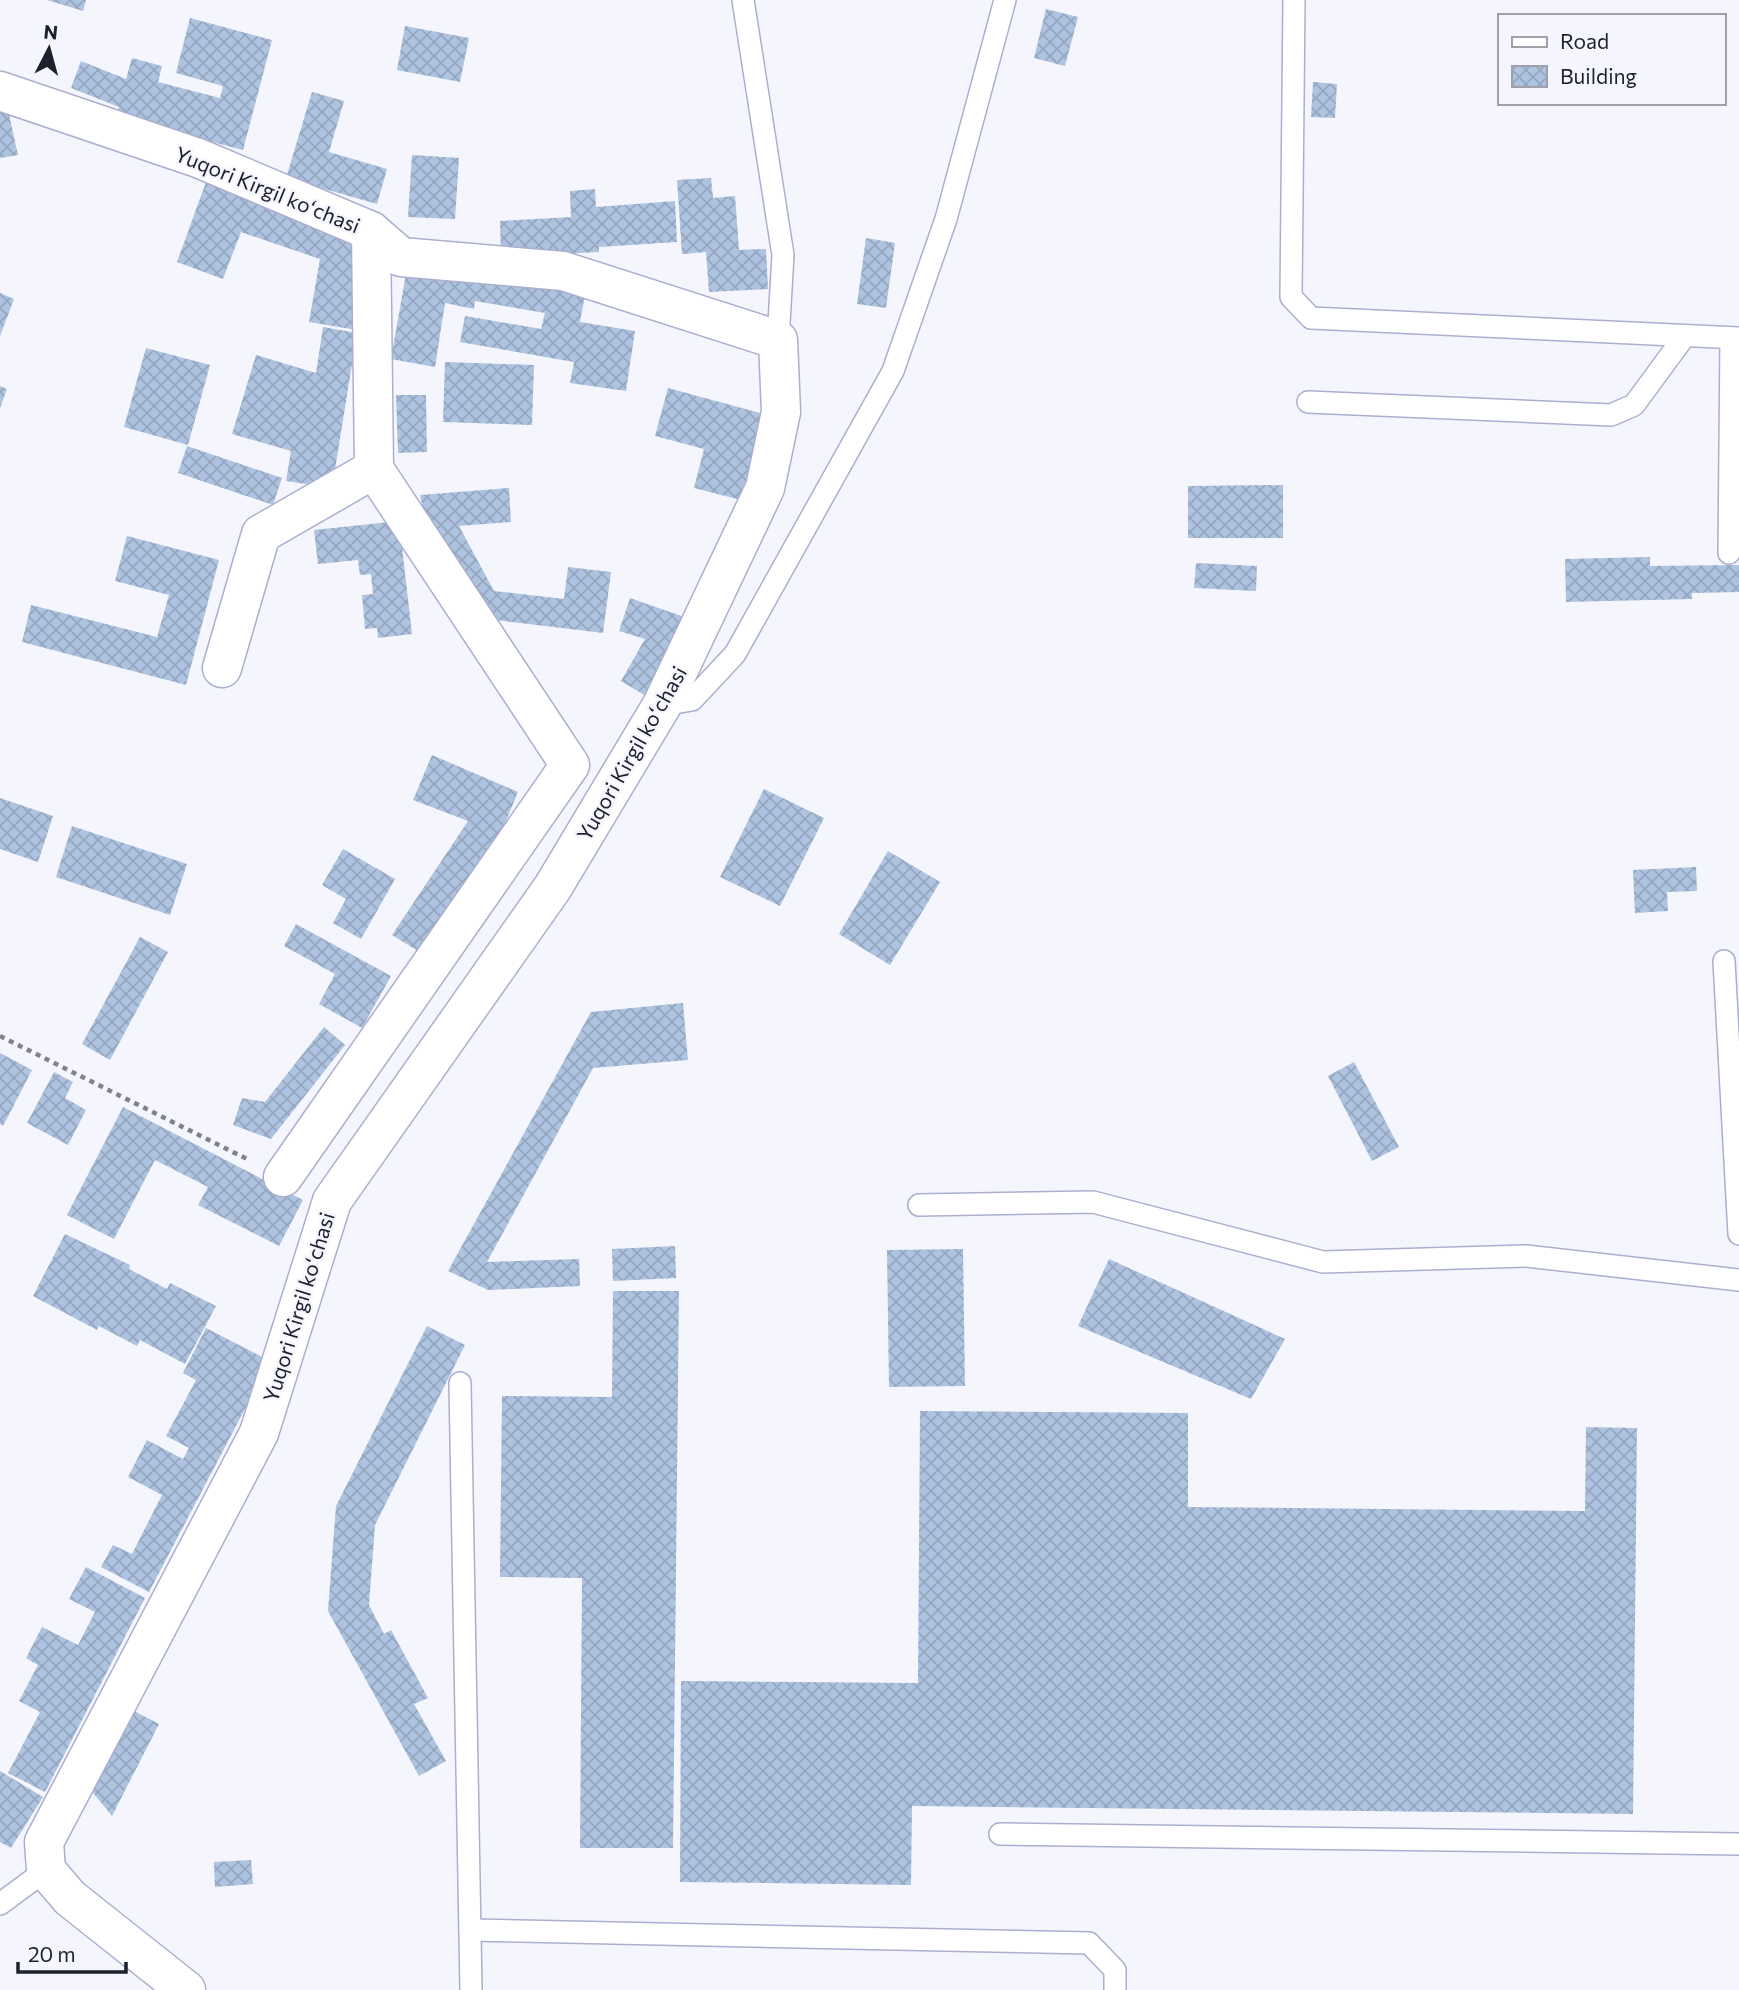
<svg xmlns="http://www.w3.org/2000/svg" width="1739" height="1990" font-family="Commissioner,sans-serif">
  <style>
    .building { fill: url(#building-cross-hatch) }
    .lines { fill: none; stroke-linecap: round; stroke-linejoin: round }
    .service-casing { stroke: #abafcf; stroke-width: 24 }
    .minor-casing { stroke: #abafcf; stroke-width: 41 }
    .path { stroke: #80818b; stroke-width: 4.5; stroke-dasharray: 5 5; stroke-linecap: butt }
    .service { stroke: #fff; stroke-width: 21 }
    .minor { stroke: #fff; stroke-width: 38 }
    .labels { text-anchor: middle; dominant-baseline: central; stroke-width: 5; stroke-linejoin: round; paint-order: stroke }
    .street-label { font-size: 21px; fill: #1f202d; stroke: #f5f6fd }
  </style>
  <defs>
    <pattern id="building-cross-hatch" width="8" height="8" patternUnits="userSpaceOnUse" patternTransform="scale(1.75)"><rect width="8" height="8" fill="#aec3df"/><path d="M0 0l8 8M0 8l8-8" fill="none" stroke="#95a7c0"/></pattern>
  </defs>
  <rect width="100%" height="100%" fill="#f5f6fd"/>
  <g class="building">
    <path d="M47 0H86L83 11Z"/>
    <path d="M1046 9 1078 17 1065 66 1034 58Z"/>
    <path d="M190 18 272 40 243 150 116 117 119 107 71 88 81 61 126 79 132 58 162 66 158 82 220 98 223 86 176 73Z"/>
    <path d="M405 26 469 38 460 82 397 70Z"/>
    <path d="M1313 82 1337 84 1335 118 1311 117Z"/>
    <path d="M312 92 344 101 329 152 387 169 377 204 286 178Z"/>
    <path d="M8 110 18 155 0 158V111Z"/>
    <path d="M412 155 459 158 455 219 408 217Z"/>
    <path d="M711 178 713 198 735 196 739 250 766 249 768 289 709 292 706 252 682 254 677 180Z"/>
    <path d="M206 182 340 224 363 269 357 330 309 322 320 259 241 232 223 279 177 262Z"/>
    <path d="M595 189 596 207 675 201 677 242 599 247V252L501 257 500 221 571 217 570 191Z"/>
    <path d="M866 238 895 243 886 308 857 304Z"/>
    <path d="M407 268 586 290 580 322 635 331 626 391 570 383 574 362 460 342 465 316 541 329 545 313 475 301 474 309 445 303 435 367 391 359Z"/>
    <path d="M0 293 14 299 0 336Z"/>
    <path d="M323 327 357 333 332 488 286 481 291 451 232 434 256 355 316 373Z"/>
    <path d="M146 348 210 365 188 445 124 427Z"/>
    <path d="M445 362 534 365 532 425 443 422Z"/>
    <path d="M0 386 7 389 0 408Z"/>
    <path d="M668 388 764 414 741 500 694 488 704 449 655 436Z"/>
    <path d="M396 395H426L427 452 398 453Z"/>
    <path d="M187 446 282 478 273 505 178 473Z"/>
    <path d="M1283 485V538H1188V486Z"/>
    <path d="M509 488 511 522 459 526 494 591 564 599 568 567 611 572 603 633 487 619 427 528 420 495Z"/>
    <path d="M399 521 412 634 378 638 377 628 365 629 362 595 373 594 371 574 360 575 358 560 318 564 314 530Z"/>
    <path d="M127 536 219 560 186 685 22 642 31 605 157 637 169 595 115 581Z"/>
    <path d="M1650 557V566L1739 565V592L1692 593V599L1566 602 1565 559Z"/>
    <path d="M1196 563 1257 566 1256 591 1194 588Z"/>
    <path d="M630 598 690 619 646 696 621 681 645 639 619 631Z"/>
    <path d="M432 755 518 792 501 833 418 951 392 935 468 821 413 800Z"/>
    <path d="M764 789 824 818 780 906 720 877Z"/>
    <path d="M0 798 53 816 38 862 0 849Z"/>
    <path d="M72 826 187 864 170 915 56 877Z"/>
    <path d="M343 849 395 879 361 939 333 923 346 899 322 885Z"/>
    <path d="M888 851 940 882 890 965 839 934Z"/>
    <path d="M1696 867 1697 891 1667 892 1668 911 1635 913 1633 870Z"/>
    <path d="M296 924 391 976 362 1028 319 1004 335 974 284 946Z"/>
    <path d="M140 937 168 952 110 1060 82 1044Z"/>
    <path d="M683 1003 688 1060 593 1068 487 1262 579 1259 580 1286 488 1290 448 1271 591 1012Z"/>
    <path d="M324 1027 345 1045 271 1139 233 1125 242 1098 265 1102Z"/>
    <path d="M0 1053 32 1070 3 1126 0 1124Z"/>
    <path d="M1354 1062 1399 1147 1372 1161 1328 1076Z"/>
    <path d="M54 1072 73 1082 65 1098 86 1110 68 1145 27 1123Z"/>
    <path d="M123 1107 303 1200 279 1246 198 1205 208 1187 155 1160 114 1239 67 1215Z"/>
    <path d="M65 1234 130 1265 129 1269 167 1289 170 1283 216 1306 185 1364 140 1340 137 1346 99 1326 97 1330 33 1296Z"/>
    <path d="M675 1246 676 1278 613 1281 612 1249Z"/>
    <path d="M963 1249 965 1386 889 1387 887 1250Z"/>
    <path d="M1109 1259 1285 1339 1251 1399 1078 1326Z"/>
    <path d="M613 1291H679L673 1848H580L582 1578 500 1577 502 1396 612 1397Z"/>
    <path d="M427 1326 465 1345 375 1525 369 1605 384 1634 391 1630 428 1698 414 1704 446 1761 419 1776 328 1611 336 1506Z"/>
    <path d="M206 1328 270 1361 149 1592 101 1567 113 1545 132 1554 162 1495 128 1477 147 1440 183 1459 189 1448 166 1436 196 1380 183 1373Z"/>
    <path d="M920 1411 1188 1413V1507L1585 1511 1586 1427 1637 1428 1633 1814 912 1806 911 1885 680 1882 681 1681 918 1683Z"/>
    <path d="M86 1567 145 1598 45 1792 8 1773 40 1712 19 1701 38 1665 26 1658 42 1627 78 1645 95 1612 69 1599Z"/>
    <path d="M132 1710 159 1724 112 1816 91 1790Z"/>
    <path d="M0 1771 43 1797 11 1848 0 1842Z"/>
    <path d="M251 1860 253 1884 215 1887 214 1862Z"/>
  </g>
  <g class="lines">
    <g class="service-casing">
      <g id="service">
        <path d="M743 0 783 255 778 340"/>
        <path d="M1294 0 1291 297 1311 318 1739 338"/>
        <path d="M1308 402 1611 415 1634 405 1684 337"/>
        <path d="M1729 553 1731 338"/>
        <path d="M662 705 692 700 735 654 893 371 946 219 1005 0"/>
        <path d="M1724 961 1739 1234"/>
        <path d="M919 1205 1093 1202 1323 1262 1526 1256 1739 1280"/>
        <path d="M460 1383 471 1990"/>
        <path d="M1000 1834 1739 1844"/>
        <path d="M0 1904 46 1870"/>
        <path d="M470 1930 1089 1943 1115 1970V1990"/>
      </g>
    </g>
    <g class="minor-casing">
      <g id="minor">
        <path d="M0 91 198 158 371 231 401 257 563 271 778 340 781 412 765 488 662 705 553 887 332 1201 259 1433 44 1842 46 1870 70 1898 186 1990"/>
        <path d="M222 668 261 534 374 469"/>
        <path d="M283 1177 570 765 374 469 371 231"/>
      </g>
    </g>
    <path class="path" d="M0 1036 249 1160"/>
    <use href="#service" class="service"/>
    <use href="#minor" class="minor"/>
  </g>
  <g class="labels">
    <g class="street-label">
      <text transform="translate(268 189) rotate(22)">Yuqori Kirgil koʻchasi</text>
      <text transform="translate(631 753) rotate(-60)">Yuqori Kirgil koʻchasi</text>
      <text transform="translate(298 1307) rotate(-73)">Yuqori Kirgil koʻchasi</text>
    </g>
  </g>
  <rect x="1498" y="14" width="228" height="91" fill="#f5f6fd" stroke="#9fa0aa" stroke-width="2"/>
  <rect x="1512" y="37" width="35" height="10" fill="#ffffff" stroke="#9fa0aa" stroke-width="2"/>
  <text x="1560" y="49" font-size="21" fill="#1f202d">Road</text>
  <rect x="1512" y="66" width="35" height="21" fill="url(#building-cross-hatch)" stroke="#9fa0aa" stroke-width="2"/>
  <text x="1560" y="84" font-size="21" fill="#1f202d">Building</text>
  <g transform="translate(49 49) rotate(6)" stroke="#f5f6fd" stroke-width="5" paint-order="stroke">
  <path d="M0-5L12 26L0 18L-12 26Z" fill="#1f202d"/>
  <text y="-10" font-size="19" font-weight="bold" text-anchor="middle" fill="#1f202d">N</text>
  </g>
  <path d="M18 1962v10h108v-10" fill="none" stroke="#1f202d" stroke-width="3.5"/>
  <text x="28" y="1962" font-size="21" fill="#1f202d" stroke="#f5f6fd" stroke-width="5" paint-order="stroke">20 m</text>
</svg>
